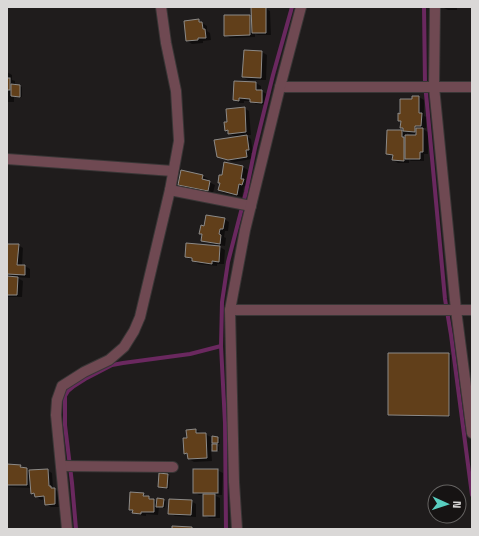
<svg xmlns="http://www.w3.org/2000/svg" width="479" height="536" font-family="'Space Grotesk',sans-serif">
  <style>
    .shadow { fill: #0007; fill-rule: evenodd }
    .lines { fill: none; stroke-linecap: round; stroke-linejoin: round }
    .stream { stroke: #6a285f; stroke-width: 4 }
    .building { fill: #613f1a; stroke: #8c8a88 }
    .minor-casing { stroke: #393636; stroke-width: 12 }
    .minor { stroke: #6f4952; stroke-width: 10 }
  </style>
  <rect width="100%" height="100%" fill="#1f1c1c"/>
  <g class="shadow">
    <path d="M442 7H457V10H448Z"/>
    <path d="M265 8 270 11 271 35H258L255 34V37L230 38 225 35 250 16 253 17Z"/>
    <path d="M199 21 207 26V31L210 33 211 40 203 41V43L192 44 187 41Z"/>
    <path d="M262 52 267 55 266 80H248L243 77Z"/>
    <path d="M7 72 12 75V80L15 81V86H20L22 87V97H14V102H7Z"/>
    <path d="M256 83 261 86V91L267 94V105L256 104 251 101H244V103H239L234 100Z"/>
    <path d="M419 97 424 100V116L426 117V128H421L428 132V154H424V161H411L409 160V163H398L393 160V157L387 154 402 131 404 132V129L401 128 402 122 399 120 401 115 413 100ZM407 133 412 136H407Z"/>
    <path d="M244 108 249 111 251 135H245L251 139 253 153H251L252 159 234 162 223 159 218 156 236 137 229 133V132L226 130 228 123Z"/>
    <path d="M243 167 248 170 246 181 248 183 247 187 244 186 242 197 224 193 219 190 221 184 219 183 222 176Z"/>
    <path d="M182 172 203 176 208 179 207 181 215 185 213 193 185 187 179 184Z"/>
    <path d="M224 219 229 222 228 231H225L224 237 226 238 225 246 207 243 202 240 203 235 200 233 205 227Z"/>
    <path d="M187 244 220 247 225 250 224 264H217V266L198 264 193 260H191L186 257Z"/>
    <path d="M7 245H18L23 248 22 266H25L30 269V278L16 277 23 281 22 297H7Z"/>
    <path d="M449 354 451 355 450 417 391 416 389 415Z"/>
    <path d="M196 430 211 437V446L217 445 219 447V451H215L211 449 212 461 194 462 189 459 188 455 185 453 188 439Z"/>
    <path d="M218 438 220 439V444H215L213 442Z"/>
    <path d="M7 465 20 466 31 471 47 470 52 473 53 488 59 492 60 507H51L46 504 45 499 41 500 32 493 31 488 10 487 7 485Z"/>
    <path d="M217 470 223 473 222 495H214L220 498V518H209L204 515V495H199L194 492Z"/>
    <path d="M168 475 170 476 169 489 161 488 159 487Z"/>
    <path d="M143 494 158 503 163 500 166 501 165 508 159 507 158 515 146 514V516L139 515 134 512 130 510Z"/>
    <path d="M191 501 196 504V517L175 516 170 513Z"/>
  </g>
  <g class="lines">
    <g class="stream">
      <path d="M424 7 425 84 427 104 445 299 451 335 472 495"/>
      <path d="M76 529 72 483 65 425V396L68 391 74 386 85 379 112 365 123 363 190 354 221 346"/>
      <path d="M226 529 225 423 221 346 222 302 228 262 246 192 255 148 273 75 292 7"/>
    </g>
  </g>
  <g class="building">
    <path d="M251 7H266V33H252Z"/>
    <path d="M224 15H250V35L224 36Z"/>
    <path d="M199 19V22H202L203 29H205L206 38H198V40L186 41 184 21Z"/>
    <path d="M244 50 262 51 261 78 242 77Z"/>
    <rect x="7" y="78" width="3" height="12"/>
    <path d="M234 81 256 82V90H262V103L250 102V99L239 98V101L233 100Z"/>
    <path d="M11 84 20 85V97L11 96Z"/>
    <path d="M412 96H419V113H422L421 126H415V132L403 131V128H400L401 121H398V113L400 114V99H412Z"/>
    <path d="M245 107 246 132 228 134V130L225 131 224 122H227L226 109Z"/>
    <path d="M416 128H423V152H420V159H405V135H416Z"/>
    <path d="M387 130H402V137H404V161L392 160 393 155 386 154Z"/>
    <path d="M247 135 249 150H246L247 157 228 160 217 157 214 140Z"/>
    <path d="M224 162 243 166 241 179H244L242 185 239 184 237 195 218 190 220 183H218L219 175H222Z"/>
    <path d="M181 170 203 175 202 179 210 181 208 191 178 185Z"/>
    <path d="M206 215 225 218 223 229H220L219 234 221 235 220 244 201 241 202 234H199L201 225 204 226Z"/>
    <path d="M186 243 220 246 219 262 212 261V264L192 261V258L185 257Z"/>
    <path d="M7 244H19L17 265H25V275L7 274Z"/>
    <path d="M7 276 18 277 17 295H7Z"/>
    <path d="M388 353H449V416L388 415Z"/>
    <path d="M196 429V433H206L207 458 188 459 187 453 184 454 183 438H187L186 430Z"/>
    <path d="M212 436 218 437V443H212Z"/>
    <rect x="212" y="444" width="5" height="7"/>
    <path d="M7 464 21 465 20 467 27 468V485H7Z"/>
    <path d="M48 469 49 486H51V488H55V504L45 505 44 496 35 497 34 493 31 494 29 470Z"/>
    <rect x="193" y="469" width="25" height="24"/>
    <path d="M159 473 168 474 167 488 158 487Z"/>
    <path d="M130 492 144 493 143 496H149V499H154V512H141V514L132 513 133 510H129Z"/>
    <rect x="203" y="494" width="12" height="22"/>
    <path d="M157 498 164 499 163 507H156Z"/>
    <path d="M169 499 192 500 191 515 168 514Z"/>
    <path d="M172 526 192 527V529H172Z"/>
  </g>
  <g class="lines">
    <g class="minor-casing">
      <g id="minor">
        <path d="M435 7 434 87 456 310 472 433"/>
        <path d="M280 87H472"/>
        <path d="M7 159 173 171"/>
        <path d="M170 190 251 206"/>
        <path d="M230 310H472"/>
        <path d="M61 466 173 467"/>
        <path d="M67 529 56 415 57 400 62 386 84 372 109 360 124 347 134 331 140 317 170 190 179 141 176 91 166 43 161 7"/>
        <path d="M237 529 234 482 230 310 245 230 280 87 301 7"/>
      </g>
    </g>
    <use href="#minor" class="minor"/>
  </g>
  <rect width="479" height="536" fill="none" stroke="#dad8d7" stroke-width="16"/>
  <g transform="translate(447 504) rotate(93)"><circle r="19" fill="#161313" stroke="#646261"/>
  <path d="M0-3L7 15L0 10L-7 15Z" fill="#58cec0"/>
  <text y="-6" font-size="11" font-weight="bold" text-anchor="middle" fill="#dad8d7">N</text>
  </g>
</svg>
